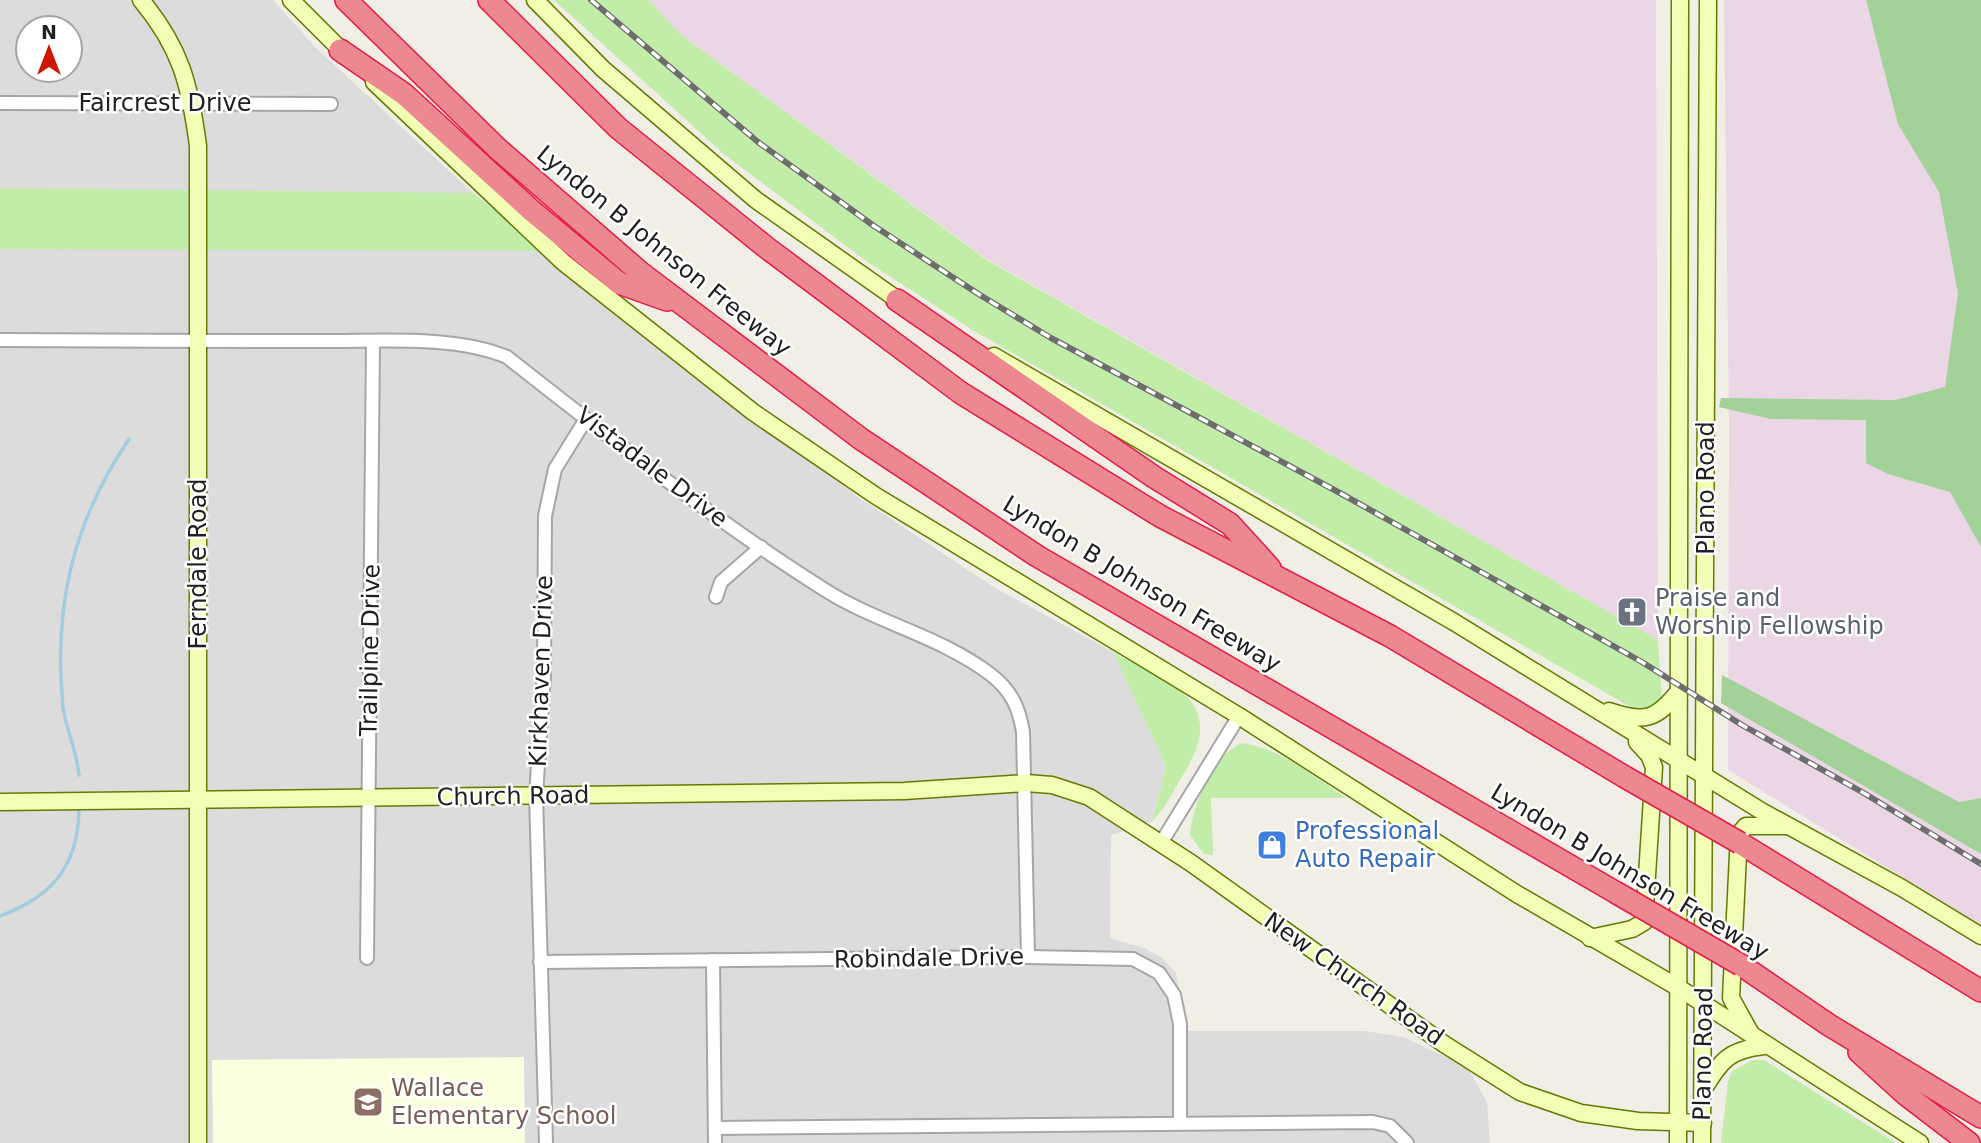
<svg xmlns="http://www.w3.org/2000/svg" width="1981" height="1143" font-family="'DejaVu Sans',sans-serif">
  <style>
    .residential { fill: #dddcdc; fill-rule: evenodd }
    .industrial { fill: #ead6e4 }
    .education { fill: #fbffdf }
    .grass { fill: #c2eda8 }
    .forest { fill: #a2d297 }
    .lines { fill: none; stroke-linecap: round; stroke-linejoin: round }
    .stream { stroke: #a2cce0; stroke-width: 3.5 }
    .street-casing { stroke: #a6a6a6; stroke-width: 16 }
    .secondary-casing { stroke: #617c00; stroke-width: 19 }
    .highway-casing { stroke: #e51b4a; stroke-width: 24 }
    .street { stroke: #fff; stroke-width: 12 }
    .secondary { stroke: #f2fdb6; stroke-width: 16 }
    .highway { stroke: #ec8890; stroke-width: 21 }
    .rail-casing { stroke: #6d6d6d; stroke-width: 6 }
    .rail { stroke: #fff; stroke-width: 3.5; stroke-dasharray: 10; stroke-linecap: butt }
    .highway-bridge-casing { stroke: #e51b4a; stroke-width: 24; stroke-linecap: butt }
    .highway-bridge { stroke: #ec8890; stroke-width: 21 }
    .labels { text-anchor: middle; dominant-baseline: central; stroke-width: 5; stroke-linejoin: round; paint-order: stroke }
    .street-label { font-size: 24px; fill: #1f1f1f; stroke: #fff }
    .worship-label { font-size: 24px; fill: #5b616d; stroke: #fff; text-anchor: start }
    .shop-label { font-size: 24px; fill: #366cbe; stroke: #fff; text-anchor: start }
    .education-label { font-size: 24px; fill: #785e54; stroke: #fff; text-anchor: start }
  </style>
  <rect width="100%" height="100%" fill="#f0eee5"/>
  <path class="residential" d="M0 0H273L315 47 473 193 858 497 992 586 1113 652 1166 766 1152 822 1111 835 1110 938 1144 948 1161 957 1176 973 1186 1031H1365L1403 1037 1467 1067 1487 1102 1490 1143H0ZM28 28H70V70H28Z"/>
  <g class="industrial">
    <path d="M649 0H1656L1658 640 987 259 681 35Z"/>
    <path d="M1724 0H1981V925L1728 770 1729 424Z"/>
  </g>
  <path class="education" d="M524 1057 525 1143H213L212 1060Z"/>
  <g class="grass">
    <path d="M554 0H649L681 35 987 260 1658 640 1662 700 1651 709 1629 706 974 331 866 261 725 155Z"/>
    <path d="M0 188 473 193 546 251 0 249Z"/>
    <path d="M1113 652C1165 683 1228 696 1187 768 1176 786 1167 806 1152 822L1166 766Z"/>
    <path d="M1242 743C1282 749 1313 776 1346 798H1211L1213 855 1204 854 1190 835C1193 804 1212 756 1242 743Z"/>
    <path d="M1753 1060H1764L1896 1143H1721L1728 1081 1732 1071Z"/>
  </g>
  <g class="forest">
    <path d="M1866 0H1981V547L1950 492 1888 474 1866 463V420L1771 419 1719 407 1721 398 1895 400 1945 387 1958 293 1939 192 1898 124Z"/>
    <path d="M1722 675 1959 802 1981 798V854L1721 703Z"/>
  </g>
  <g class="lines">
    <g class="stream">
      <path d="M79 775C77 751 66 730 63 707 53 607 73 522 129 439"/>
      <path d="M0 916C51 897 77 868 79 812"/>
    </g>
    <g class="street-casing">
      <g id="street">
        <path d="M0 103 331 104"/>
        <path d="M0 340C104 341 209 341 313 341 373 342 452 334 507 357 610 438 714 520 825 590 877 623 940 636 990 674 1011 690 1019 707 1023 732L1028 957"/>
        <path d="M716 597 721 582 761 547"/>
        <path d="M1161 843 1239 716"/>
        <path d="M367 958 373 342"/>
        <path d="M713 960 715 1143"/>
        <path d="M540 962 1028 957 1133 959 1159 973 1174 995 1180 1024V1123"/>
        <path d="M715 1128 1373 1122 1390 1126 1407 1143"/>
        <path d="M546 1143 536 795 544 675 545 516 555 469 586 419"/>
      </g>
    </g>
    <g class="secondary-casing">
      <g id="secondary">
        <path d="M141 0C181 48 190 85 198 146V1143"/>
        <path d="M291 0 348 57"/>
        <path d="M535 0 603 69 756 200 905 305"/>
        <path d="M374 82 563 262 753 412 876 496 1239 716 1517 894 1679 988 1920 1143"/>
        <path d="M994 356 1454 622 1763 812 1902 888 1981 936"/>
        <path d="M1609 711C1645 723 1656 720 1679 691"/>
        <path d="M0 802 904 791 1026 783 1052 785 1089 797 1191 863 1444 1044 1520 1092 1581 1113 1638 1121 1703 1123"/>
        <path d="M1590 938 1632 929 1644 922 1654 767 1649 755 1637 742"/>
        <path d="M1750 1032 1731 998 1739 834 1746 826H1786"/>
        <path d="M1703 1090C1722 1060 1728 1050 1764 1046"/>
        <path d="M1678 1143 1680 0"/>
        <path d="M1702 1143 1708 0"/>
      </g>
    </g>
    <g class="highway-casing">
      <g id="highway">
        <path d="M346 0 497 148 641 273 861 439 1037 556 1615 892"/>
        <path d="M489 0 618 128 767 248 961 393 1160 516 1390 636 1625 777"/>
        <path d="M340 50 404 94 532 211 619 283 667 300"/>
        <path d="M897 300 1154 477 1230 524 1270 568"/>
        <path d="M1740 843 1981 991"/>
        <path d="M1741 965 1829 1025 1981 1117"/>
        <path d="M1859 1052 1905 1094 1969 1143"/>
      </g>
    </g>
    <use href="#street" class="street"/>
    <use href="#secondary" class="secondary"/>
    <use href="#highway" class="highway"/>
    <g class="rail-casing">
      <path id="rail" d="M591 0 758 142 874 226 980 295 1051 338 1340 493 1642 662 1742 725 1862 792 1981 864"/>
    </g>
    <use href="#rail" class="rail"/>
    <g class="highway-bridge-casing">
      <g id="highway-bridge">
        <path d="M1625 777 1740 843"/>
        <path d="M1615 892 1741 965"/>
      </g>
    </g>
    <use href="#highway-bridge" class="highway-bridge"/>
  </g>
  <defs>
    <g id="church-square" transform="scale(1.575)"><rect x="-9" y="-9" width="18" height="18" rx="4" fill="#6b7280" stroke="#fff"/><path d="M-1.2-6h2.4v3.5h3.3v2.4h-3.3V6h-2.4V-.1h-3.3v-2.4h3.3Z" fill="#fff"/></g>
    <g id="shop-square" transform="scale(1.575)"><rect x="-9" y="-9" width="18" height="18" rx="4" fill="#3f7fe0" stroke="#fff"/><path d="M-5-2.5h2.3a2.7 3.5 0 0 1 5.4 0H5L5.5 6h-11ZM-1.5-2.5h3a1.5 2.3 0 0 0-3 0Z" fill="#fff"/></g>
    <g id="school-square" transform="scale(1.575)"><rect x="-9" y="-9" width="18" height="18" rx="4" fill="#8d6e63" stroke="#fff"/><path d="M0-5L7-2L0 1L-7-2ZM-4 1L0 2.5L4 1V4Q0 6-4 4Z" fill="#fff"/></g>
  </defs>
  <g fill-rule="evenodd">
    <use href="#church-square" x="1632" y="612"/>
    <use href="#shop-square" x="1272" y="845"/>
    <use href="#school-square" x="368" y="1102"/>
  </g>
  <g class="labels">
    <g class="street-label">
      <text x="165" y="103">Faircrest Drive</text>
      <text transform="translate(664 251) rotate(39)">Lyndon B Johnson Freeway</text>
      <text transform="translate(652 467) rotate(37)">Vistadale Drive</text>
      <text transform="translate(1706 488) rotate(-90)">Plano Road</text>
      <text transform="translate(198 564) rotate(-90)">Ferndale Road</text>
      <text transform="translate(1142 584) rotate(31)">Lyndon B Johnson Freeway</text>
      <text transform="translate(370 650) rotate(-89)">Trailpine Drive</text>
      <text transform="translate(541 671) rotate(-88)">Kirkhaven Drive</text>
      <text transform="translate(513 796) rotate(-1)">Church Road</text>
      <text transform="translate(1630 872) rotate(31)">Lyndon B Johnson Freeway</text>
      <text transform="translate(929 958) rotate(-1)">Robindale Drive</text>
      <text transform="translate(1354 979) rotate(35)">New Church Road</text>
      <text transform="translate(1703 1054) rotate(-89)">Plano Road</text>
    </g>
    <g class="worship-label">
      <text x="1655" y="598">Praise and<tspan x="1655" dy="28">Worship Fellowship</tspan></text>
    </g>
    <g class="shop-label">
      <text x="1295" y="831">Professional<tspan x="1295" dy="28">Auto Repair</tspan></text>
    </g>
    <g class="education-label">
      <text x="391" y="1088">Wallace<tspan x="391" dy="28">Elementary School</tspan></text>
    </g>
  </g>
  <g transform="translate(49 49)"><circle r="33" fill="#ffffff" stroke="#a5a5a5" stroke-width="2"/>
  <path d="M0-5L12 26L0 18L-12 26Z" fill="#ce1600"/>
  <text y="-10" font-size="19" font-weight="bold" text-anchor="middle" fill="#1f1f1f">N</text>
  </g>
</svg>
